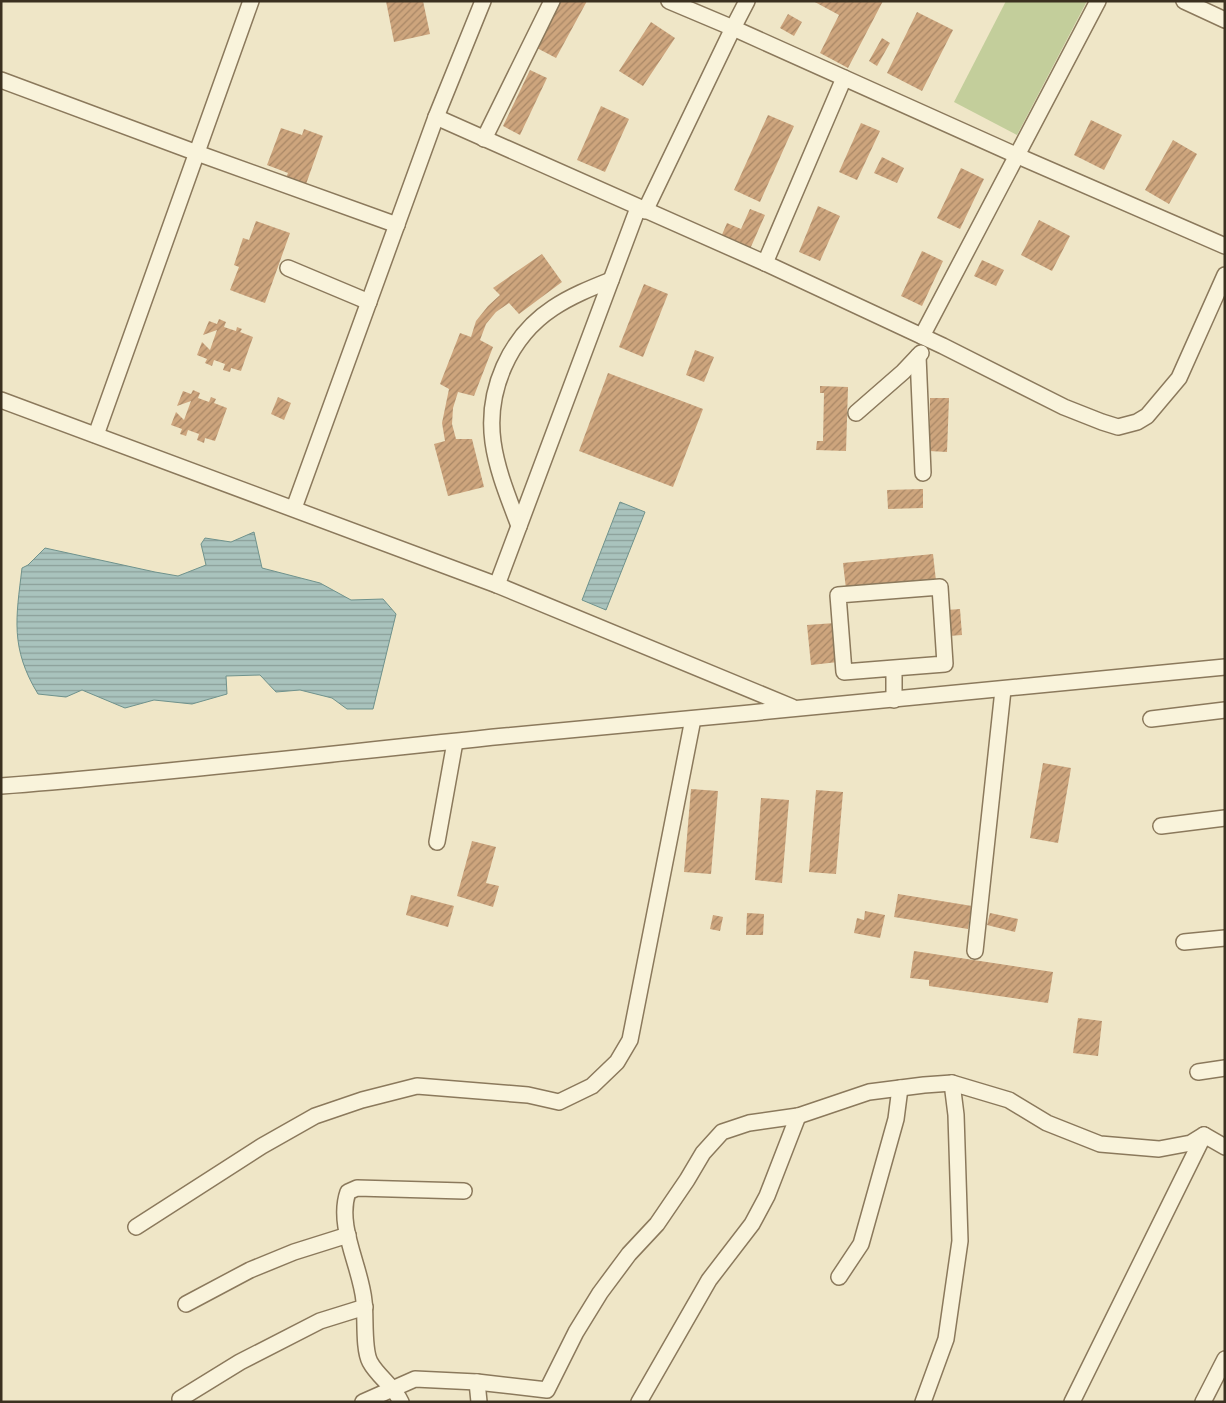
<svg xmlns="http://www.w3.org/2000/svg" width="1226" height="1403" font-family="'Playfair Display',serif">
  <style>
    .pitch { fill: #c3ce9b }
    .water { fill: url(#water-rules); stroke: #6f928c }
    .building { fill: url(#building-hatch) }
    .lines { fill: none; stroke-linecap: round; stroke-linejoin: round }
    .street-casing { stroke: #8b795c; stroke-width: 18 }
    .street { stroke: #f9f3db; stroke-width: 15 }
  </style>
  <defs>
    <pattern id="water-rules" width="6" height="5" patternUnits="userSpaceOnUse" patternTransform="scale(1.25)"><rect width="6" height="5" fill="#a9c3bd"/><path d="M0 2.5h6" fill="none" stroke="#8b9f99"/></pattern>
    <pattern id="building-hatch" width="6" height="6" patternUnits="userSpaceOnUse" patternTransform="scale(1.25)"><rect width="6" height="6" fill="#cda57d"/><path d="M-1 1l2-2M0 6l6-6M5 7l2-2" fill="none" stroke="#a88766"/></pattern>
  </defs>
  <rect width="100%" height="100%" fill="#efe6c7"/>
  <path class="pitch" d="M1006 1H1087L1017 135 954 102Z"/>
  <g class="water">
    <path d="M620 502 645 512 606 610 582 600Z"/>
    <path d="M254 532 262 568 320 583 351 600 383 599 396 614 373 709H347L332 698 300 690 276 692 260 675 226 676 227 694 192 704 154 700 125 708 82 690 66 697 38 694C10 648 16 618 22 568L28 565 45 548 155 572 178 576 206 565 201 544 205 538 231 542Z"/>
  </g>
  <g class="building">
    <path d="M386 1H423L430 34 394 42Z"/>
    <path d="M561 1H587L556 58 537 48Z"/>
    <path d="M813 1H883L848 68 820 53 839 15Z"/>
    <path d="M917 12 953 30 922 91 887 73Z"/>
    <path d="M788 14 802 22 794 36 780 28Z"/>
    <path d="M651 22 675 38 643 86 619 71Z"/>
    <path d="M882 38 890 43 877 66 869 61Z"/>
    <path d="M530 70 547 78 520 135 503 126Z"/>
    <path d="M601 106 629 119 605 172 577 160Z"/>
    <path d="M768 115 794 126 760 202 734 190Z"/>
    <path d="M1091 120 1122 135 1104 170 1074 155Z"/>
    <path d="M861 123 880 131 857 180 839 172Z"/>
    <path d="M281 128 302 135 304 129 323 136 305 187 285 180 288 173 267 165Z"/>
    <path d="M1173 140 1197 154 1169 204 1145 190Z"/>
    <path d="M882 157 904 168 897 183 874 173Z"/>
    <path d="M961 168 984 179 960 229 937 218Z"/>
    <path d="M818 206 840 216 820 261 799 252Z"/>
    <path d="M750 209 765 215 750 249 721 237 727 223 741 229Z"/>
    <path d="M1039 220 1070 236 1052 271 1021 255Z"/>
    <path d="M256 221 290 233 265 303 230 290 239 267 234 265 243 238 249 240Z"/>
    <path d="M922 251 943 261 922 306 901 296Z"/>
    <path d="M542 254 562 282 519 314 509 303 496 312 486 324 480 340 493 347 474 396 458 392 453 408 452 424 456 439H472L484 487 448 496 434 444 445 441 442 423 449 389 440 384 460 333 471 337 476 321 488 306 500 295 493 288Z"/>
    <path d="M982 260 1004 270 996 286 974 276Z"/>
    <path d="M644 284 668 294 643 357 619 347Z"/>
    <path d="M219 319 226 322 224 327 236 331 237 327 242 329 240 332 253 337 241 371 231 368 230 372 223 370 225 364 214 360 212 366 205 363 207 359 197 355 202 342 210 350 217 330 203 335 209 321 217 324Z"/>
    <path d="M695 350 714 357 704 382 686 375Z"/>
    <path d="M608 373 703 409 673 487 579 451Z"/>
    <path d="M820 386 848 387 846 451 816 450 817 441H823L824 393H820Z"/>
    <path d="M193 390 200 393 198 398 209 402 211 397 216 399 214 403 227 408 215 441 205 438 204 443 197 440 199 434 188 430 186 436 180 434 182 429 171 425 176 412 184 420 191 401 177 406 183 391 191 394Z"/>
    <path d="M278 397 291 403 284 420 271 414Z"/>
    <path d="M930 398H949L947 452 929 451Z"/>
    <path d="M923 489V508L888 509 887 490Z"/>
    <path d="M933 554 936 581 846 589 843 563Z"/>
    <path d="M960 609 962 635 949 636 947 610Z"/>
    <path d="M835 623 838 662 811 665 807 625Z"/>
    <path d="M1043 763 1071 768 1058 843 1030 838Z"/>
    <path d="M691 789 718 791 711 874 684 872Z"/>
    <path d="M816 790 843 792 836 874 809 872Z"/>
    <path d="M761 798 789 800 782 883 755 880Z"/>
    <path d="M472 841 496 847 486 883 499 886 493 907 457 896Z"/>
    <path d="M898 894 972 906 968 929 894 917Z"/>
    <path d="M411 895 454 906 448 927 406 915Z"/>
    <path d="M865 911 885 915 880 938 854 933 857 918 864 920Z"/>
    <path d="M747 913 764 914 763 935H746Z"/>
    <path d="M990 913 1018 919 1015 932 987 925Z"/>
    <path d="M713 915 723 917 720 931 710 929Z"/>
    <path d="M914 951 1053 972 1048 1003 929 986V980L910 978Z"/>
    <path d="M1078 1018 1102 1021 1098 1056 1073 1053Z"/>
  </g>
  <g class="lines">
    <g class="street-casing">
      <g id="street">
        <path d="M669 1 733 28 1018 156 1225 246"/>
        <path d="M1184 1 1225 20"/>
        <path d="M1 80 197 153 397 225"/>
        <path d="M436 117 765 263 943 346 1064 407 1102 422 1118 427 1137 422 1147 416 1179 378 1225 275"/>
        <path d="M484 139 552 1"/>
        <path d="M645 211 733 28 747 1"/>
        <path d="M765 263 844 78"/>
        <path d="M288 268 369 302"/>
        <path d="M922 336 1098 1"/>
        <path d="M918 356 923 473"/>
        <path d="M1 400 497 585 792 707"/>
        <path d="M856 413 903 372 921 353"/>
        <path d="M96 435 251 1"/>
        <path d="M294 508 436 117 483 1"/>
        <path d="M519 526C509 499 497 471 493 442 486 391 509 337 553 308 571 296 591 288 611 280"/>
        <path d="M497 585 638 208"/>
        <path d="M894 668 844 672 838 595 940 587 945 664 894 668V700"/>
        <path d="M1151 719 1225 710"/>
        <path d="M1 786C170 773 337 753 505 736 745 713 985 692 1225 667"/>
        <path d="M1161 826 1225 818"/>
        <path d="M437 842 455 742"/>
        <path d="M1184 942 1225 938"/>
        <path d="M975 951 1003 690"/>
        <path d="M1198 1072 1225 1068"/>
        <path d="M1204 1135 1225 1147"/>
        <path d="M136 1227 262 1146 315 1116 362 1100 417 1086 528 1095 559 1102 592 1086 617 1062 630 1040 693 719"/>
        <path d="M839 1277 861 1244 896 1119 900 1088"/>
        <path d="M186 1304 250 1270 294 1252 348 1235"/>
        <path d="M477 1382 479 1402"/>
        <path d="M180 1399 240 1362 320 1321 365 1307"/>
        <path d="M363 1402 415 1379 477 1382 547 1390 576 1332 600 1293 629 1254 657 1224 687 1180 703 1153 722 1132 749 1123 798 1116 869 1092 924 1085 952 1083 1009 1100 1047 1123 1100 1144 1159 1149 1191 1143 1204 1135"/>
        <path d="M401 1402C394 1386 378 1377 370 1362 363 1349 366 1317 364 1301 361 1267 336 1226 348 1192L357 1188 464 1191"/>
        <path d="M639 1402 709 1280 752 1224 767 1196 798 1116"/>
        <path d="M923 1402 946 1339 960 1241 956 1115 952 1083"/>
        <path d="M1072 1402 1203 1137"/>
        <path d="M1203 1402 1225 1359"/>
      </g>
    </g>
    <use href="#street" class="street"/>
  </g>
  <rect width="1226" height="1403" fill="none" stroke="#3b3020" stroke-width="5"/>
</svg>
